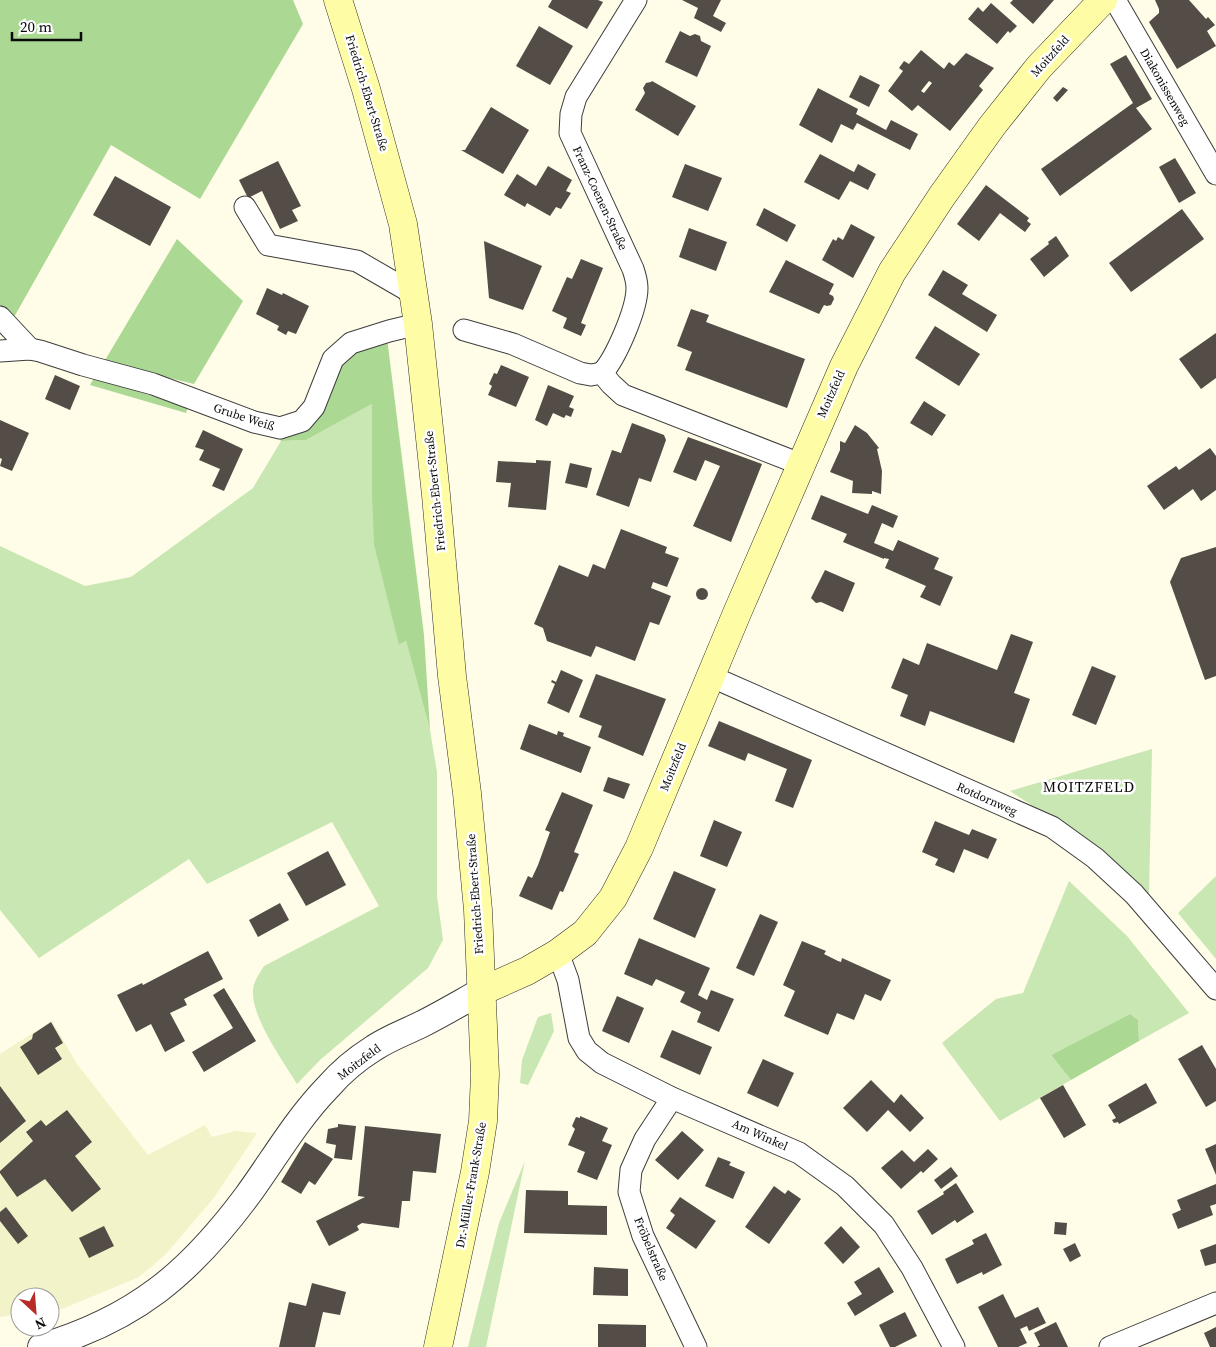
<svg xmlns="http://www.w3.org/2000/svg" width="1216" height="1347" font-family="'Source Serif 4',serif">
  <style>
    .farmland { fill: #f3f3c9 }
    .green { fill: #c9e7b3 }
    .forest { fill: #abd893 }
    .building { fill: #534c47; fill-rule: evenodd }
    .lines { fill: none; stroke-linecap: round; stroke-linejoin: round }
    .minor-casing { stroke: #3d3d3d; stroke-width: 23 }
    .tertiary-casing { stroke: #3d3d3d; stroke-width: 28 }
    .secondary-casing { stroke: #2c2c2c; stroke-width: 29 }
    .minor { stroke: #fff; stroke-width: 21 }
    .tertiary { stroke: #fff; stroke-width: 26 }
    .secondary { stroke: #fefca4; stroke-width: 28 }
    .labels { text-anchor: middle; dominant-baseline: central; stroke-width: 5; stroke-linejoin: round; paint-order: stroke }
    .street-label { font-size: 12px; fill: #0a0a0a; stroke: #fff }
    .quarter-label { font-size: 15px; letter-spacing: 1px; fill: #0a0a0a; stroke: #fff }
  </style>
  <rect width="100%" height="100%" fill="#fffce8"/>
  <path class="farmland" d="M52 1021 77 1064 148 1155 205 1125 212 1137 236 1131 257 1133 213 1199 165 1255 139 1277 62 1309 50 1310V1297H20V1314L0 1317V1054Z"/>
  <g class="green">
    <path d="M372 404V493L399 645 406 641 430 730 437 772V896L443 940 428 968 320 1060 297 1084C283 1061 251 1017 253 990 253 982 260 973 264 966L379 906 332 822 207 884 189 859 39 958 0 910V546L85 586 131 577 253 488 281 441 306 440Z"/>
    <path d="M1152 749 1149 896 1096 847 1010 791Z"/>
    <path d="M1216 876V959L1178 913Z"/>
    <path d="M1069 881 1127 936 1189 1013 1139 1041 1138 1020 1130 1014 1051 1055 1071 1080 1000 1121 942 1043 996 999 1023 993Z"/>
    <path d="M551 1013 554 1031 528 1085 520 1083 522 1060 538 1017Z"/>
    <path d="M525 1161 486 1347H468L499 1223Z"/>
  </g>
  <g class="forest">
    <path d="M0 0H293L303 24 200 199 111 145 13 319 0 306Z"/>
    <path d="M177 239 243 301 194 384 104 362Z"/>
    <path d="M387 338 424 635 430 730 406 641 399 645 374 544 372 493V404L306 440 281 441 279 436 332 373 352 346Z"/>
    <path d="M94 378 188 407 186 413 90 385Z"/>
    <path d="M1130 1014 1138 1020 1139 1041 1071 1080 1051 1055Z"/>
  </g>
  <g class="building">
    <path d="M552 0H598L603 2 587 29 548 7Z"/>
    <path d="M682 0H721L713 16 726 23 721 32 694 18 698 8Z"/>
    <path d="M1013 0H1054L1033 24 1010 3Z"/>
    <path d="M1155 0H1189L1206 19 1208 17 1215 25 1207 31 1216 46 1177 69 1149 22 1159 13V9Z"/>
    <path d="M991 3 1017 26 1010 33 1008 31 997 44 968 19 978 7 983 12Z"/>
    <path d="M539 26 573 46 550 85 516 66Z"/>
    <path d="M680 31 690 36 695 34 700 36 701 41 711 46 697 77 665 62Z"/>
    <path d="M921 50 944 69 949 62 954 66 966 53 994 68 979 86 983 90 950 131 918 105 912 111 888 91 903 71 899 68 904 61 909 64ZM929 81 932 83 924 93 921 91Z"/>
    <path d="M1126 55 1152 99 1136 108 1152 129 1060 196 1041 169 1133 103 1110 64Z"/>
    <path d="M860 75 880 85 869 107 849 97Z"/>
    <path d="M652 81 696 106 678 136 635 110 645 93 643 88 646 83 651 82Z"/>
    <path d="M1063 87 1068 90 1057 102 1053 98Z"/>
    <path d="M818 88 858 109 856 114 886 130 891 120 918 134 910 150 857 123 853 130 841 124 832 143 799 125Z"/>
    <path d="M491 107 529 130 503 174 461 150H465Z"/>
    <path d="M820 154 854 172 858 164 876 174 868 190 850 181 839 200 804 182Z"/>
    <path d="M1175 158 1196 193 1179 203 1159 167Z"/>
    <path d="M278 161 301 206 292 210 298 221 280 229 262 191 248 198 239 180Z"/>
    <path d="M685 164 722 178 708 211 672 197Z"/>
    <path d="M548 166 572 180 566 191 571 193 561 209 556 207 550 216 527 203 525 207 504 195 517 174 536 186Z"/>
    <path d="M115 176 171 207 150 246 93 215Z"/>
    <path d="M986 185 1029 218 1027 221 1031 224 1025 232 1000 213 979 241 957 224Z"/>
    <path d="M764 208 796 225 787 242 756 225Z"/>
    <path d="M1182 209 1204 239 1131 292 1109 263Z"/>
    <path d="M851 224 875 237 853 278 822 260 833 239 836 241 838 237 843 240Z"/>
    <path d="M689 228 727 242 716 271 679 257Z"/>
    <path d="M1056 236 1069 256 1044 277 1030 259 1049 244 1048 242Z"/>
    <path d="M484 241 542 266 523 310 489 298Z"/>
    <path d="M581 259 603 268 581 323 586 325 581 336 563 328 567 318 552 311 567 277 572 279Z"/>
    <path d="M786 260 834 284 829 294 833 296 834 299 831 305 827 306 824 305 819 314 769 292Z"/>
    <path d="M943 270 968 285 962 294 997 315 987 332 928 295Z"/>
    <path d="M267 288 282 295 283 293 309 306 296 334 288 331 286 335 277 330 279 326 256 314Z"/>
    <path d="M691 309 709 315 706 322 805 359 787 408 685 370 692 352 677 346Z"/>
    <path d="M935 326 980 354 959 386 915 358Z"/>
    <path d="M1216 333V378L1201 389 1179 359Z"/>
    <path d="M501 365 529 377 516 407 488 395 492 386 489 384 494 373 497 374Z"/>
    <path d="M55 375 80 386 70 410 45 399Z"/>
    <path d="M548 385 574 396 569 407 574 409 571 417 566 415 564 418 553 413 547 426 535 420Z"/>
    <path d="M924 401 946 415 932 436 910 423Z"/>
    <path d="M0 420 29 433 12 471 0 466 2 459 0 458Z"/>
    <path d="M632 423 664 435 666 440 651 482 639 478 629 507 596 495 612 450 621 453Z"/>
    <path d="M855 425 867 433 879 448 877 449 882 471 881 494 872 491V494L852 493 853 481 830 472 840 450V441L845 443Z"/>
    <path d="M203 430 243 449 224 491 212 486 220 469 199 460 204 450 195 447Z"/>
    <path d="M688 437 762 464 731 542 693 526 720 466 705 460 696 481 673 472Z"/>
    <path d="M1210 448 1216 456V490L1201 501 1193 489 1164 510 1147 486 1176 466 1179 470Z"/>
    <path d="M536 460 551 461 546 510 508 507 511 483 496 482 498 461 536 463Z"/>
    <path d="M570 463 592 468 587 488 565 483Z"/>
    <path d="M821 495 868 514 872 505 898 516 893 528 882 523 874 543 893 551 898 540 939 558 934 569 953 577 940 606 920 597 926 586 885 568 889 559 884 558V559L843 542 847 534 811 519Z"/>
    <path d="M621 529 667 547 665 553 679 558 667 587 653 582 651 588 671 596 659 625 650 622 635 661 596 646 591 657 547 641 543 628 534 624 559 565 588 577 593 564 605 569Z"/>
    <path d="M1216 547V676L1205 680 1170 582 1181 558Z"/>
    <path d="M825 570 855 583 843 612 821 602 816 603 811 598Z"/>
    <circle cx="702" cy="594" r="6"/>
    <path d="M1011 634 1033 642 1014 693 1030 699 1014 743 930 711 925 726 900 716 908 695 891 688 903 658 919 665 927 643 997 670Z"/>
    <path d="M1092 666 1116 676 1096 725 1072 715Z"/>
    <path d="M561 670 583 680 569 713 547 703 555 684 551 682 552 680 556 682Z"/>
    <path d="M596 674 666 699 643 756 598 737 602 726 579 717Z"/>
    <path d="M719 721 812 760 793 808 775 801 787 769 748 753 745 761 708 746Z"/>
    <path d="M529 724 557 735 558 731 564 733 563 736 591 747 581 773 520 749Z"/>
    <path d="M608 777 630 784 624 799 603 791Z"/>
    <path d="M562 792 593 805 574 852 579 854 563 892 560 891 552 910 519 896 528 876 532 878 538 865 550 832 545 830Z"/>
    <path d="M714 820 742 832 727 867 700 856Z"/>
    <path d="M935 821 969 835 972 829 997 839 988 859 964 849 954 873 935 865 938 859 922 852Z"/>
    <path d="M328 851 346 885 306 906 287 873Z"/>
    <path d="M674 871 716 889 695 938 653 919Z"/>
    <path d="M280 903 289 920 258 937 249 920Z"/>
    <path d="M760 914 778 922 754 976 736 968Z"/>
    <path d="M639 938 710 968 698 995 707 1000 711 990 734 999 719 1032 697 1022 701 1012 680 1002 685 992 656 979 652 986 624 974Z"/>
    <path d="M802 941 826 951 824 954 838 961 841 962 842 958 891 980 881 1001 865 994 854 1020 837 1013 828 1035 784 1016 795 991 783 985Z"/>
    <path d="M208 951 223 979 184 999 187 1005 170 1013 185 1041 165 1052 151 1024 136 1032 117 995 142 983 143 985Z"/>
    <path d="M224 988 256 1041 204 1072 192 1052 233 1028 213 995Z"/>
    <path d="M617 996 644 1008 629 1043 602 1031Z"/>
    <path d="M51 1022 63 1043 55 1048 62 1059 38 1075 20 1047 32 1039 33 1034Z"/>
    <path d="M672 1030 712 1047 700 1075 660 1057Z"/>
    <path d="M1202 1045 1216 1069V1101L1206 1107 1178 1059Z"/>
    <path d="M763 1059 794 1073 778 1107 747 1093Z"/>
    <path d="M871 1080 894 1103 901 1094 924 1118 910 1132 888 1110 867 1132 843 1108Z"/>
    <path d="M1146 1083 1157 1103 1119 1124 1118 1122 1114 1123 1112 1120 1116 1118 1108 1105Z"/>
    <path d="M1063 1085 1086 1125 1064 1138 1040 1098Z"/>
    <path d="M0 1086 26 1121 0 1143Z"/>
    <path d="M67 1110 92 1142 75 1156 101 1189 72 1212 45 1179 17 1197 0 1173V1171L33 1141 26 1132 41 1120 46 1126Z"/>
    <path d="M580 1116 608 1128 602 1141 612 1145 597 1180 577 1172 585 1152 568 1145 575 1129 572 1126 576 1117 580 1118Z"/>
    <path d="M338 1124 356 1126 352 1160 334 1158 336 1145 326 1143 328 1129 338 1127Z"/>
    <path d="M365 1126 441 1134 436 1173 413 1171 410 1201H402L399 1228 362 1223 357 1226 359 1230 329 1246 316 1221 365 1197 358 1196Z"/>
    <path d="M682 1131 704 1150 678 1180 655 1160Z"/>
    <path d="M305 1142 333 1159 315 1185 309 1181 301 1194 281 1182Z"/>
    <path d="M1216 1144V1175L1205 1149Z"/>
    <path d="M928 1149 938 1159 923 1173 921 1171 901 1189 881 1168 902 1150 914 1162Z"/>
    <path d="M718 1157 731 1162 729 1165 745 1172 733 1199 705 1186Z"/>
    <path d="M951 1167 958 1176 941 1189 934 1180Z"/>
    <path d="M956 1183 974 1212 957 1223 955 1220 932 1235 917 1211 944 1194 943 1192Z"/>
    <path d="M1216 1184V1204L1210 1206 1213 1215 1178 1229 1172 1214 1181 1210 1177 1200Z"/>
    <path d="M774 1186 785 1194 788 1190 801 1199 769 1244 745 1227Z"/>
    <path d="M526 1190 568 1191V1205L607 1206V1235L524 1233Z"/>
    <path d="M680 1197 716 1221 696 1249 666 1228 675 1215 670 1211Z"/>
    <path d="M6 1207 28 1236 18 1244 0 1221V1212Z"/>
    <path d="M1055 1222 1067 1223 1066 1235 1054 1234Z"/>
    <path d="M104 1226 114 1246 89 1258 79 1238Z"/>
    <path d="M841 1226 860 1247 843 1264 824 1243Z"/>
    <path d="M986 1233 1002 1265 983 1275 982 1272 957 1284 945 1259 974 1244 972 1240Z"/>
    <path d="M1075 1243 1081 1256 1070 1262 1063 1249Z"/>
    <path d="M1216 1244V1263L1205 1266 1200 1250Z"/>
    <path d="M594 1267 628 1269V1296L593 1295Z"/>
    <path d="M879 1267 894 1292 855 1316 847 1303 862 1294 854 1282Z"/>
    <path d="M312 1283 346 1292 340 1315 323 1312 315 1347H279L289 1302 306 1306Z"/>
    <path d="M1003 1294 1015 1318 1038 1307 1046 1323 1029 1331 1027 1326 1020 1329 1027 1343 1018 1347H998L978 1307Z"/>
    <path d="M905 1312 917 1336 895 1347H890L879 1325Z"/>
    <path d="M1056 1322 1068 1347H1037L1040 1345 1034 1333Z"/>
    <path d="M598 1324 646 1325V1347H598Z"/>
    <path d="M1216 1327V1347H1210L1204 1333Z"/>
  </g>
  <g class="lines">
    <g class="minor-casing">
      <g id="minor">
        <path d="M1115 0 1216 174"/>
        <path d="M245 207 268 245 357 261 414 294"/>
        <path d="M0 317 30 349"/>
        <path d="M464 330 513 344 580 373 591 375 602 373 611 384 623 395 800 464"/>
        <path d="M0 351 30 349 40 351 83 365 153 384 254 422 280 428 302 421 314 407 333 359 351 343 389 331 418 324"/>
        <path d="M602 373C616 358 637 309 637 288 637 281 635 275 633 269L570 133 571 114 576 97 636 0"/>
        <path d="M710 676 1052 827 1095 858 1134 894 1216 989"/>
        <path d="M558 953 568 980 579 1038 587 1051 602 1063 672 1098 799 1153 845 1186 884 1225 912 1268 954 1347"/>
        <path d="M672 1098 645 1139 631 1170 629 1192 643 1236 696 1347"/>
        <path d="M1110 1347 1216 1303"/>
      </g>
    </g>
    <g class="tertiary-casing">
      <path id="tertiary" d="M41 1347C135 1319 189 1274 247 1196 274 1159 296 1120 328 1087 341 1072 358 1058 374 1048 389 1038 406 1032 422 1024 442 1014 462 1002 482 991"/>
    </g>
    <g class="secondary-casing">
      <g id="secondary">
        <path d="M338 0 366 89 403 224 418 324 436 495 452 676 467 793 478 910 485 1074 483 1121 475 1172 438 1347"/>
        <path d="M482 991 527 971 558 953 585 933 613 898 639 848 737 613 844 366 892 272 942 196 992 126 1039 67 1103 0"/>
      </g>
    </g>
    <use href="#minor" class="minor"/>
    <use href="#tertiary" class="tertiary"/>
    <use href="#secondary" class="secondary"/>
  </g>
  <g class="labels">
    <g class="street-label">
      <text transform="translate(1050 56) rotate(-48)">Moitzfeld</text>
      <text transform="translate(1165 87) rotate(60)">Diakonissenweg</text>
      <text transform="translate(367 93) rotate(73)">Friedrich-Ebert-Straße</text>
      <text transform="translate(600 198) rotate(65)">Franz-Coenen-Straße</text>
      <text transform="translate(831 394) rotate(-66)">Moitzfeld</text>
      <text transform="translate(244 417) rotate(18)">Grube Weiß</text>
      <text transform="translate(435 491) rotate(-96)">Friedrich-Ebert-Straße</text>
      <text transform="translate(673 767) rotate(-68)">Moitzfeld</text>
      <text transform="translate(987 799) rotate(24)">Rotdornweg</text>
      <text transform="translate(475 894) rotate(-94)">Friedrich-Ebert-Straße</text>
      <text transform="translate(359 1062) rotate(-37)">Moitzfeld</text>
      <text transform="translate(760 1135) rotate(24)">Am Winkel</text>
      <text transform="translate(471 1185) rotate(-80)">Dr.-Müller-Frank-Straße</text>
      <text transform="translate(651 1249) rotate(67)">Fröbelstraße</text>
    </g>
    <g class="quarter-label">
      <text x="1089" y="786">MOITZFELD</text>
    </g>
  </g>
  <g transform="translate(35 1312) rotate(154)"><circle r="24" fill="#ffffff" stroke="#9d9d9d"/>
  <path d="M0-4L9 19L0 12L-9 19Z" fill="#b72c26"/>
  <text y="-8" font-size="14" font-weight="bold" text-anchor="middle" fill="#0a0a0a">N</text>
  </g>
  <path d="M12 32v8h69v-8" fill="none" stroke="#0a0a0a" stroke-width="2.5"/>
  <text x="20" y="32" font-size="15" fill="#0a0a0a" stroke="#ffffff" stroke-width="4" paint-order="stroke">20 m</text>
</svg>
